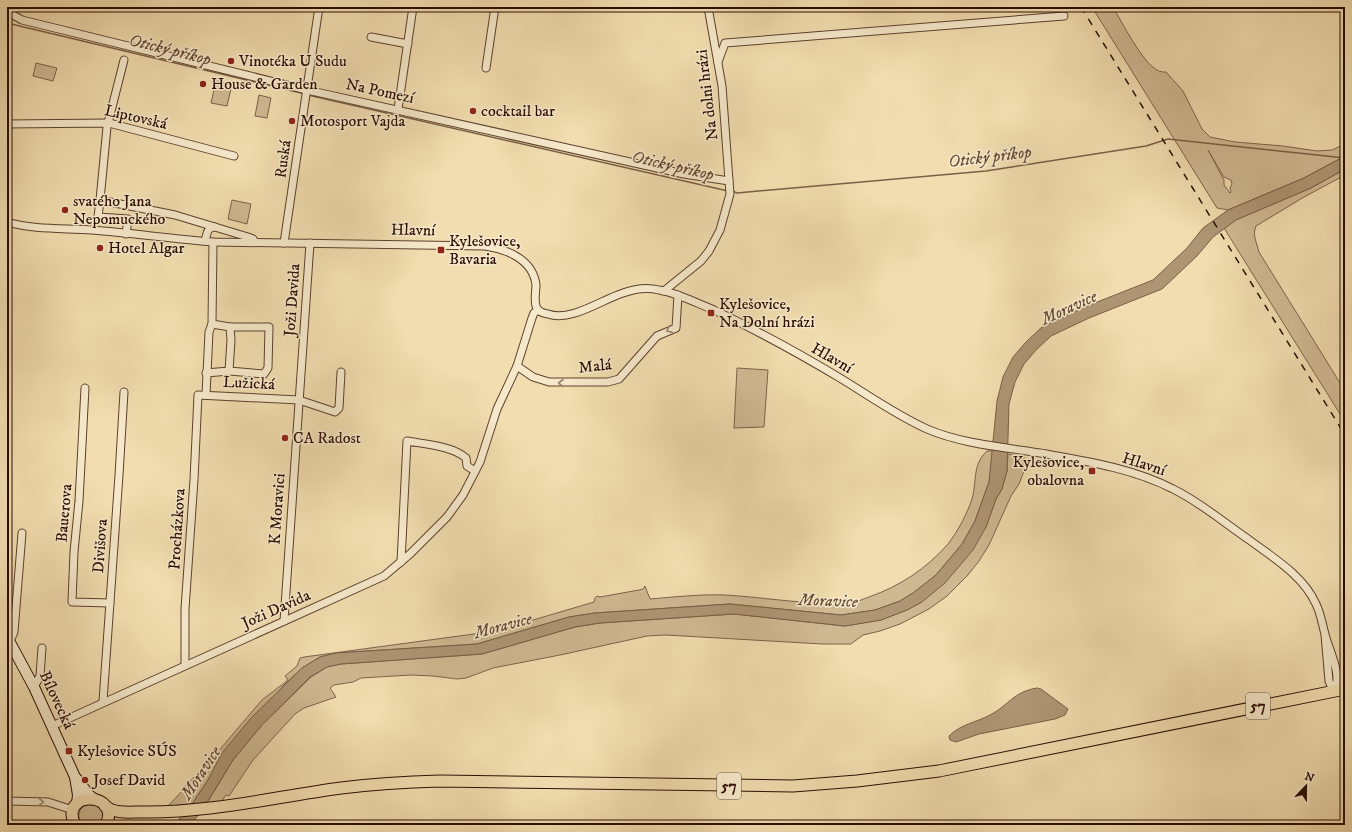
<svg xmlns="http://www.w3.org/2000/svg" width="1352" height="832" font-family="'IM FELL DW Pica',serif">
  <style>
    .green { fill: #cfb992; stroke: #7d624a; fill-rule: evenodd }
    .water { fill: #ae9674; stroke: #7a5f46 }
    .lines { fill: none; stroke-linecap: round; stroke-linejoin: round }
    .stream { stroke: #7a5f46; stroke-width: 1.5 }
    .minor-casing { stroke: #5c402d; stroke-width: 9 }
    .secondary-casing { stroke: #2b0c02; stroke-width: 12 }
    .primary-casing { stroke: #2b0c02; stroke-width: 13 }
    .minor { stroke: #f6e9cb; stroke-width: 7 }
    .secondary { stroke: #f6e9cb; stroke-width: 10 }
    .primary { stroke: #f1ddaf; stroke-width: 11 }
    .rail { stroke: #2b0c02; stroke-width: 1.5; stroke-dasharray: 7 7; stroke-linecap: butt }
    .oneway { stroke: #9b8671 }
    .poi-dot { fill: #8f2418; stroke: #f6e9cb; stroke-width: 1.5 }
    .labels { text-anchor: middle; dominant-baseline: central; stroke-width: 3; stroke-linejoin: round; paint-order: stroke }
    .shield { fill: #f6e9cb; stroke: #684e3e; stroke-width: 1 }
    .shield-label { font-size: 15px; font-weight: bold; fill: #2b0c02 }
    .poi-label { font-size: 16px; fill: #2b0c02; stroke: #f6e9cb; text-anchor: start }
    .street-label { font-size: 16px; fill: #2b0c02; stroke: #f6e9cb }
    .water-label { font-size: 17px; font-style: italic; fill: #664a35; stroke: #f6e9cb }
  </style>
  <rect width="100%" height="100%" fill="#f1ddaf"/>
  <filter id="stains"><feTurbulence type="fractalNoise" baseFrequency=".005" numOctaves="4"/><feColorMatrix values="0 0 0 0 .2 0 0 0 0 .09 0 0 0 0 .02 0 0 0 .5 -.17"/></filter>
  <radialGradient id="worn" r=".72"><stop offset=".6" stop-color="#630" stop-opacity="0"/><stop offset="1" stop-color="#630" stop-opacity=".3"/></radialGradient>
  <g class="green">
    <path d="M1092 7H1113C1122 22 1142 62 1157 70 1160 72 1163 72 1166 72L1183 91 1202 129 1210 137 1235 142 1283 146 1317 151 1332 150 1345 144V156L1304 178 1228 210 1217 208ZM1208 150 1224 177 1231 180 1232 184 1230 188 1231 192 1230 193 1224 185V180Z"/>
    <path d="M36 63 57 68 53 81 33 76Z"/>
    <path d="M216 81 232 84 227 106 211 103Z"/>
    <path d="M259 95 271 98 267 118 255 116Z"/>
    <path d="M1345 169V175L1304 197 1256 226C1252 235 1257 243 1259 252L1345 391V422L1224 228 1235 220 1311 188Z"/>
    <path d="M232 200 251 204 247 224 228 219Z"/>
    <path d="M737 368 768 370 764 427 734 428Z"/>
    <path d="M987 451H993L989 482 975 521 962 544 936 575 913 593 900 601 875 610 841 615 730 604 595 613 569 617 477 644 336 653 320 657 302 668 283 686 208 780 192 804 168 806 185 788 184 787 207 765 238 728 262 700 288 680 285 676 297 666 300 658 304 657 496 631 594 602 595 598 597 596 600 597 639 590 643 589 645 586 650 599C675 597 700 594 725 595 762 597 799 604 837 603 842 603 847 603 852 603 857 602 863 599 869 597 900 586 926 569 948 544 958 531 967 514 972 499 977 481 972 465 987 451Z"/>
    <path d="M1008 454 1024 457V471L1019 484 1011 496 989 545 979 561 967 576 947 596 929 609 900 624 880 631 863 635 851 644H822L666 635 647 636 560 655 493 668 466 678 457 679 433 676 411 675 361 678 353 682 334 685 330 688 336 697 304 708 295 714 253 760 229 796 226 795 221 802 207 803 233 760 261 726 311 677 327 667 341 664 482 654 575 627 600 623 734 614 845 626 881 620 907 610 922 602 986 527 996 499 1002 489 1007 471Z"/>
    <path d="M88 804C102 806 107 812 100 825H81C77 816 78 808 88 804Z"/>
  </g>
  <g class="water">
    <path d="M1345 156V169L1311 188 1236 220 1213 237 1197 256 1162 289 1089 318 1051 336 1036 350 1024 364 1015 382 1009 404 1007 471 1002 489 996 499 986 527 973 550 945 583 922 602 907 610 881 620 845 626 734 614 600 623 575 627 482 654 341 664 327 667 310 677 261 726 233 760 201 812 190 825H174L192 804 208 780 222 753 251 718 302 668 320 657 336 653 477 644 569 617 595 613 730 604 841 615 875 610 900 601 913 593 936 575 962 544 975 521 989 482 997 401 1003 377 1013 357 1026 342 1042 327 1082 308 1153 280 1187 248 1203 228 1228 210 1304 178Z"/>
    <path d="M1037 688 1041 689 1068 709 1065 715 1055 719 979 734 956 742 950 740 949 736C961 724 975 723 990 715 1009 705 1013 692 1037 688Z"/>
  </g>
  <g class="lines">
    <g class="stream">
      <path d="M7 23 305 94"/>
      <path d="M308 95 728 191"/>
      <path d="M732 191 737 193 986 171 1146 146 1168 139 1345 158"/>
    </g>
    <g class="minor-casing">
      <g id="minor">
        <path d="M7 9 13 15 22 20 307 90 684 174 729 181"/>
        <path d="M371 37 408 44"/>
        <path d="M718 62 725 43 1064 16"/>
        <path d="M486 68 495 7"/>
        <path d="M398 109 413 7"/>
        <path d="M7 124 109 123 234 156"/>
        <path d="M100 200 107 127 124 60"/>
        <path d="M7 222C34 230 63 228 92 230 132 233 172 239 213 242L485 246C506 249 533 259 536 285 536 291 534 299 536 306 537 311 542 313 548 314 571 322 601 300 623 293 634 289 647 287 659 290 678 293 696 303 714 310 756 330 800 354 840 378 868 395 896 415 927 429 962 444 1003 447 1040 453 1085 461 1132 468 1173 489 1200 502 1223 522 1248 539 1272 557 1303 575 1316 604 1321 614 1322 624 1325 634 1329 651 1342 673 1335 690L1331 686 1329 681 1325 635"/>
        <path d="M126 234 128 219 98 217 100 200 175 215 248 237 253 239 255 242"/>
        <path d="M205 241C207 234 207 227 215 227"/>
        <path d="M213 242 212 324 230 327H269L268 368 264 374 229 371"/>
        <path d="M284 243 319 7"/>
        <path d="M664 291 701 261 709 251 720 230 730 194 722 86 708 7"/>
        <path d="M517 366 533 377 549 382H608L619 379 657 336 676 328 678 295"/>
        <path d="M206 373 229 371 231 340 230 327"/>
        <path d="M85 388 79 501 74 552 72 602 110 603"/>
        <path d="M206 395 209 332 212 324"/>
        <path d="M401 562 407 441C424 444 453 446 466 458L467 466 475 471"/>
        <path d="M284 621 310 243"/>
        <path d="M10 641 14 632 22 533"/>
        <path d="M185 665V609L194 480 198 395 299 400 335 412 339 408 341 372"/>
        <path d="M34 687 40 676 42 648"/>
        <path d="M103 701 119 475 124 392"/>
        <path d="M52 726 384 576 410 554 447 517 463 495 480 462 497 409 517 366 532 318 534 313 538 310"/>
        <path d="M7 801 48 802 73 810"/>
      </g>
    </g>
    <g class="secondary-casing">
      <g id="secondary">
        <path d="M7 637 34 687 75 777 78 795 77 804"/>
        <path d="M77 779 89 795 94 799"/>
      </g>
    </g>
    <g class="primary-casing">
      <g id="primary">
        <path d="M105 806C115 814 129 812 142 812 210 813 274 797 341 788 374 784 407 782 440 781L793 786 857 781 939 771 1345 689"/>
        <path d="M75 825C58 790 122 791 106 825"/>
      </g>
    </g>
    <use href="#minor" class="minor"/>
    <use href="#secondary" class="secondary"/>
    <use href="#primary" class="primary"/>
    <path class="rail" d="M1081 7 1345 435"/>
  </g>
  <defs><path id="oneway-chevron" d="M-2-3.5L2.5 0L-2 3.5" fill="none" stroke-width="1.6" stroke-linecap="round" stroke-linejoin="round"/></defs>
  <g class="oneway">
    <use href="#oneway-chevron" transform="translate(669 330) rotate(156)"/>
    <use href="#oneway-chevron" transform="translate(561 383) rotate(180)"/>
    <use href="#oneway-chevron" transform="translate(41 802) rotate(3)"/>
  </g>
  <g class="poi-dot">
    <circle cx="231" cy="61" r="4"/>
    <circle cx="203" cy="84" r="4"/>
    <circle cx="473" cy="111" r="4"/>
    <circle cx="292" cy="121" r="4"/>
    <circle cx="65" cy="210" r="4"/>
    <circle cx="100" cy="248" r="4"/>
    <rect x="437" y="246" width="8" height="8" rx="2"/>
    <rect x="707" y="309" width="8" height="8" rx="2"/>
    <circle cx="285" cy="438" r="4"/>
    <rect x="1088" y="467" width="8" height="8" rx="2"/>
    <rect x="65" y="747" width="8" height="8" rx="2"/>
    <circle cx="85" cy="780" r="4"/>
  </g>
  <g class="labels">
    <g class="shield">
      <rect x="1246" y="693" width="24" height="26" rx="3"/>
      <rect x="717" y="773" width="24" height="26" rx="3"/>
    </g>
    <g class="shield-label">
      <text x="1258" y="706">57</text>
      <text x="729" y="786">57</text>
    </g>
    <g class="poi-label">
      <text x="239" y="61">Vinotéka U Sudu</text>
      <text x="211" y="84">House &amp; Garden</text>
      <text x="481" y="111">cocktail bar</text>
      <text x="300" y="121">Motosport Vajda</text>
      <text x="73" y="201">svatého Jana<tspan x="73" dy="18">Nepomuckého</tspan></text>
      <text x="449" y="241">Kylešovice,<tspan x="449" dy="18">Bavaria</tspan></text>
      <text x="108" y="248">Hotel Algar</text>
      <text x="719" y="304">Kylešovice,<tspan x="719" dy="18">Na Dolní hrázi</tspan></text>
      <text x="293" y="438">CA Radost</text>
      <text x="1084" y="462" text-anchor="end">Kylešovice,<tspan x="1084" dy="18">obalovna</tspan></text>
      <text x="77" y="751">Kylešovice SÚS</text>
      <text x="93" y="780">Josef David</text>
    </g>
    <g class="street-label">
      <text transform="translate(380 91) rotate(12)">Na Pomezí</text>
      <text transform="translate(707 95) rotate(-97)">Na dolni hrázi</text>
      <text transform="translate(136 117) rotate(13)">Liptovská</text>
      <text transform="translate(283 159) rotate(-82)">Ruská</text>
      <text transform="translate(413 230) rotate(1)">Hlavní</text>
      <text transform="translate(292 300) rotate(-86)">Joži Davida</text>
      <text transform="translate(832 358) rotate(30)">Hlavní</text>
      <text transform="translate(595 366) rotate(-6)">Malá</text>
      <text transform="translate(249 383) rotate(3)">Lužická</text>
      <text transform="translate(1144 464) rotate(18)">Hlavní</text>
      <text transform="translate(277 509) rotate(-86)">K Moravici</text>
      <text transform="translate(64 513) rotate(-85)">Bauerova</text>
      <text transform="translate(177 529) rotate(-86)">Procházkova</text>
      <text transform="translate(100 546) rotate(-86)">Divišova</text>
      <text transform="translate(276 609) rotate(-24)">Joži Davida</text>
      <text transform="translate(57 700) rotate(65)">Bílovecká</text>
    </g>
    <g class="water-label">
      <text transform="translate(170 50) rotate(14)">Otický příkop</text>
      <text transform="translate(990 157) rotate(-7)">Otický příkop</text>
      <text transform="translate(673 166) rotate(13)">Otický příkop</text>
      <text transform="translate(1069 308) rotate(-25)">Moravice</text>
      <text transform="translate(828 601) rotate(2)">Moravice</text>
      <text transform="translate(503 626) rotate(-15)">Moravice</text>
      <text transform="translate(201 773) rotate(-57)">Moravice</text>
    </g>
  </g>
  <rect width="1352" height="832" fill="none" stroke="#f1ddaf" stroke-width="24"/>
  <rect x="8" y="8" width="1336" height="816" fill="none" stroke="#2b0c02" stroke-width="2"/>
  <rect x="12" y="12" width="1328" height="808" fill="none" stroke="#2b0c02"/>
  <g transform="translate(1306 786) rotate(22)" stroke="#f6e9cb" stroke-width="3" paint-order="stroke">
  <path d="M0-3L7 15L0 10L-7 15Z" fill="#2b0c02"/>
  <text y="-6" font-size="11" font-weight="bold" text-anchor="middle" fill="#2b0c02">N</text>
  </g>
  <rect width="100%" height="100%" filter="url(#stains)"/>
  <rect width="100%" height="100%" fill="url(#worn)"/>
</svg>
